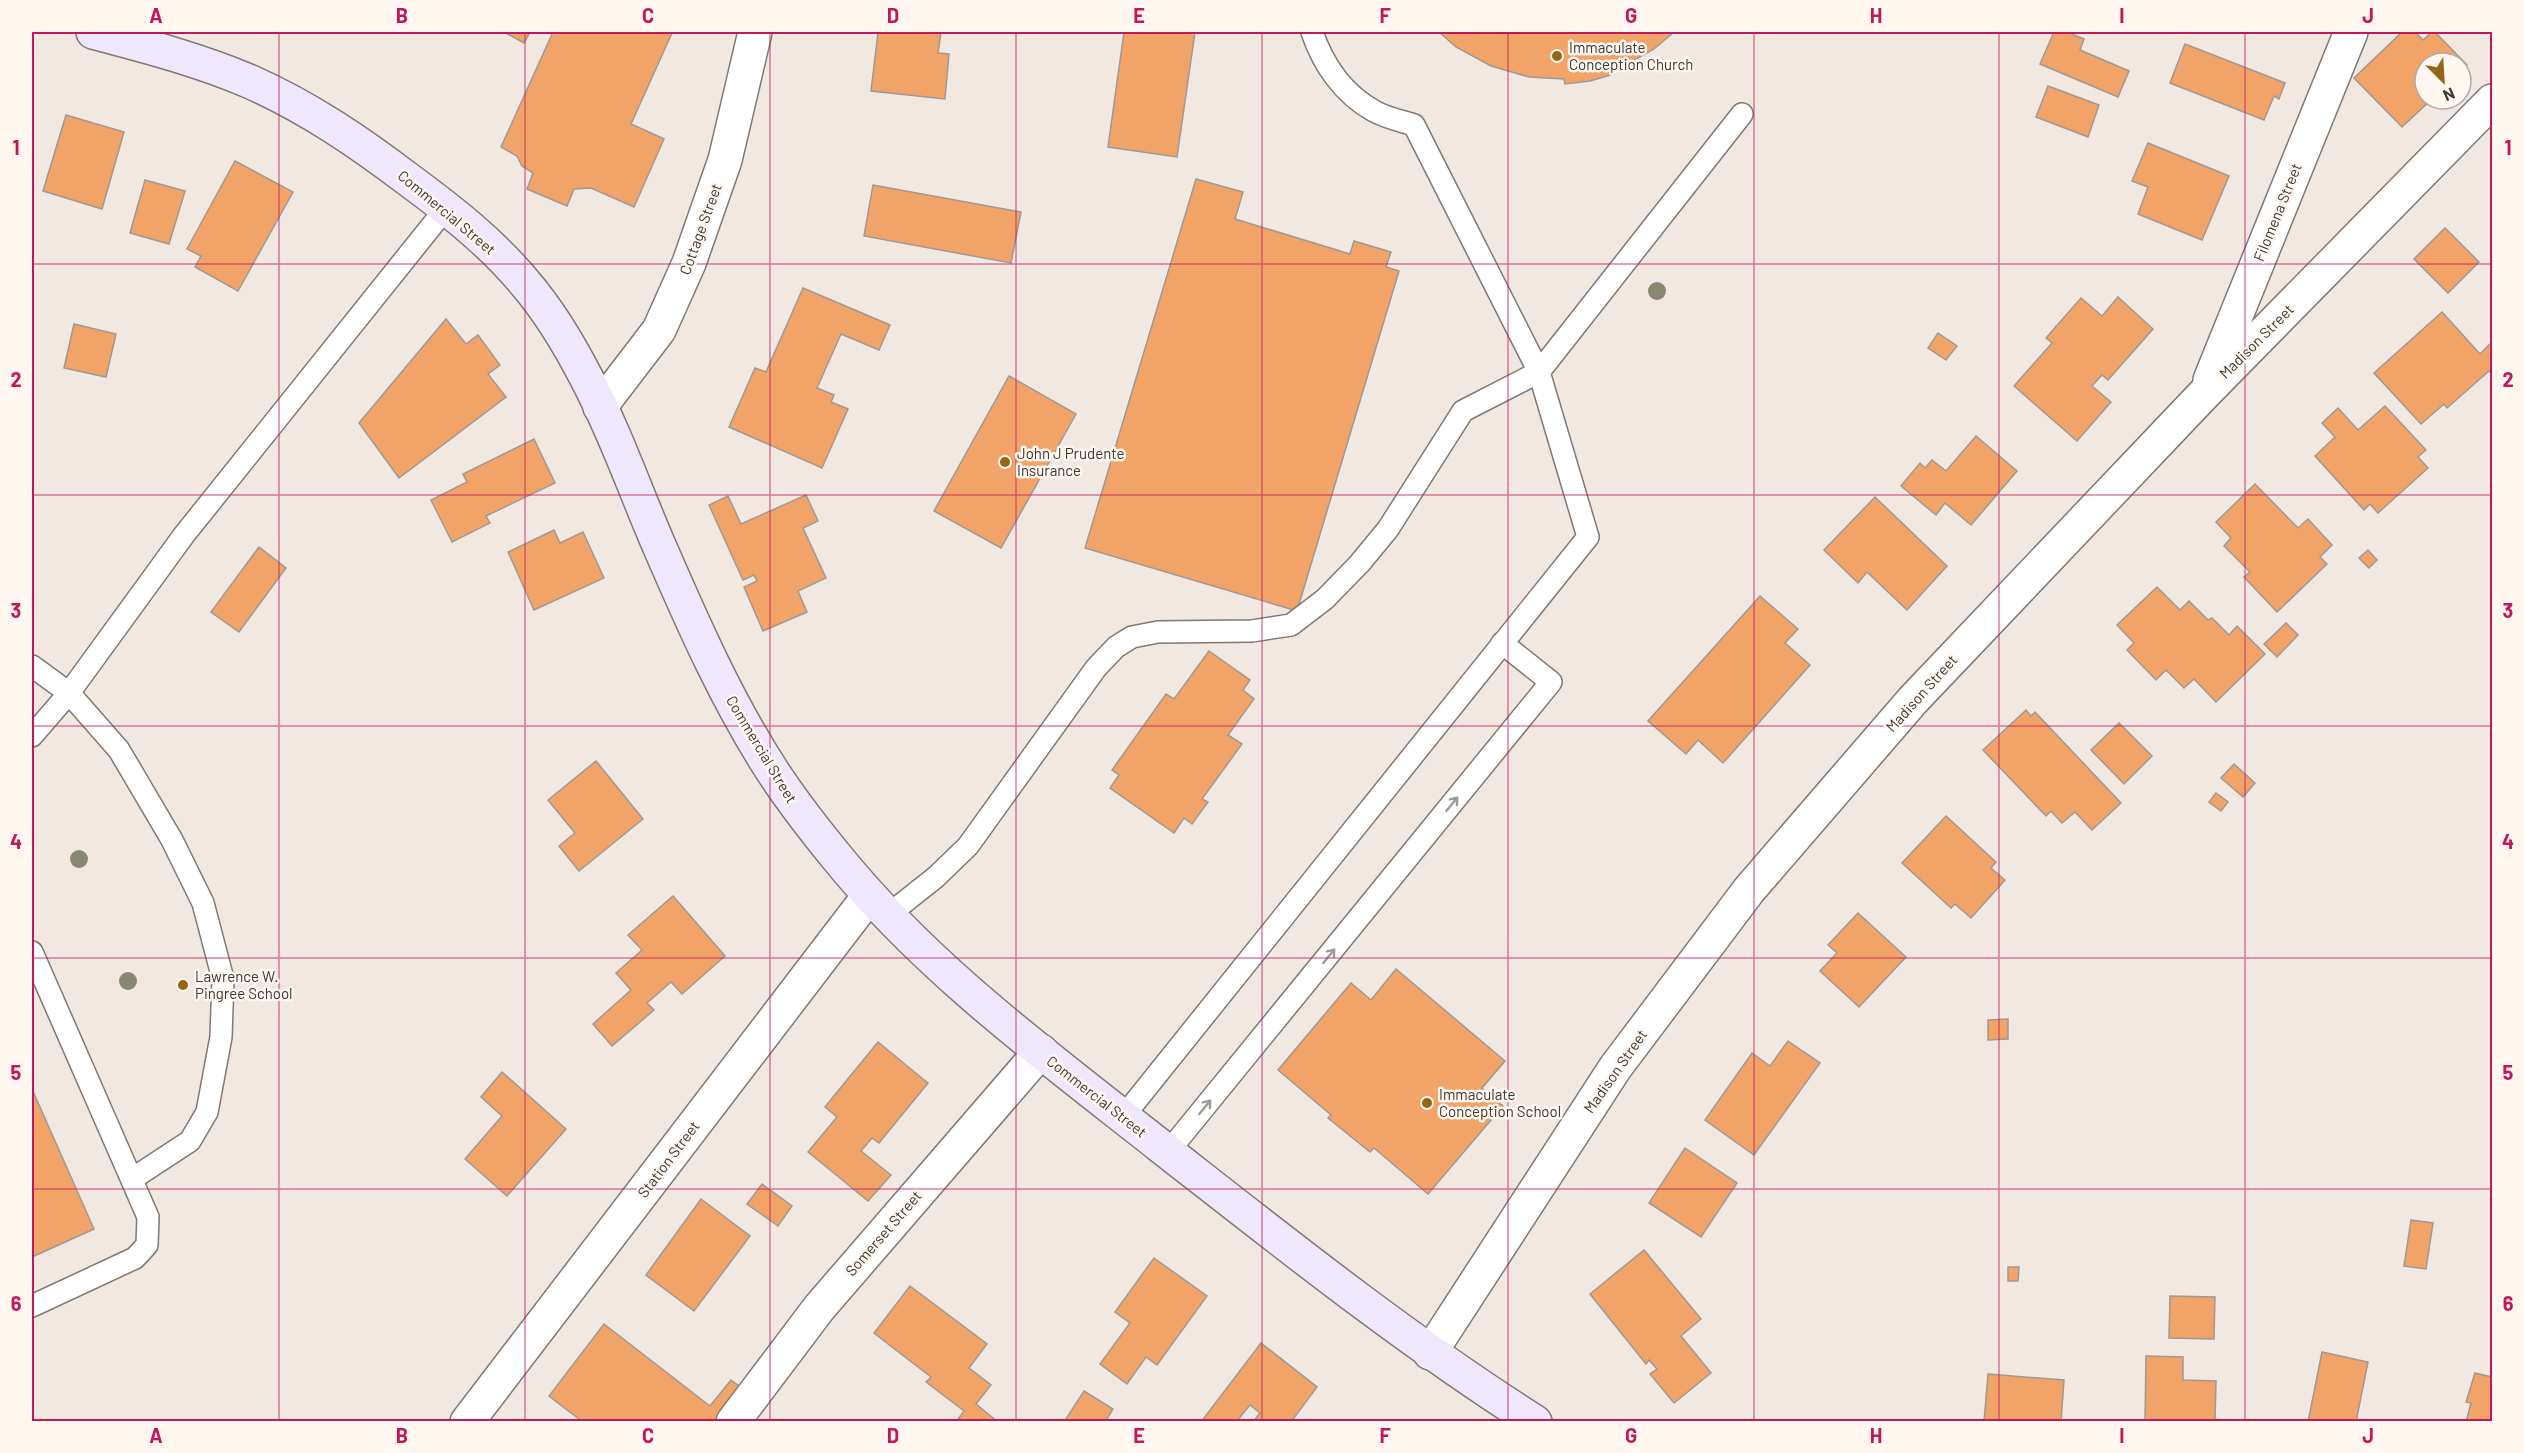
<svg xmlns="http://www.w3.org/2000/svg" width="2524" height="1453" font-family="Barlow,sans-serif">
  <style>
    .building { fill: #f1a368; stroke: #a09892; stroke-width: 1.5 }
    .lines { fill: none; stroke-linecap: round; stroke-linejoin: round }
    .service-casing { stroke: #807873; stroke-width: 24 }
    .minor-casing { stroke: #807873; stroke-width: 36 }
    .secondary-casing { stroke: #807873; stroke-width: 36 }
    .service { stroke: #fff; stroke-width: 21 }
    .minor { stroke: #fff; stroke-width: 33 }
    .secondary { stroke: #efe7fb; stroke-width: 33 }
    .tree { fill: #88886f }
    .oneway { stroke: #9c9b9a }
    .grid { fill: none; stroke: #c2185b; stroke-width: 1.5; stroke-opacity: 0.55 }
    .poi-dot { fill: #946513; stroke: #fff6ef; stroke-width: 2 }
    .labels { text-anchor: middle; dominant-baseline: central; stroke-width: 5; stroke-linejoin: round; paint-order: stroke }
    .poi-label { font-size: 15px; fill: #3a3734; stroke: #fff6ef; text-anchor: start }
    .street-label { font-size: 15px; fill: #3a3734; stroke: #fff6ef }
    .neatline { fill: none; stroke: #c2185b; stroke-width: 2 }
    .grid-label { font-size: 20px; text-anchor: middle; font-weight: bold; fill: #c2185b }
  </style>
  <rect width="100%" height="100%" fill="#f1e8e2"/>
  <g class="building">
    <path d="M504 32H530L524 43Z"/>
    <path d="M553 32 672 33 631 124 664 139 634 207 591 188 574 189 567 206 527 189 533 173 522 166 517 156 501 147Z"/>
    <path d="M878 32H941L938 53 949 54 945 99 871 91Z"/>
    <path d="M1124 32H1195L1177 157 1108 147Z"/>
    <path d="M1439 32H1674L1654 49 1629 63 1612 69 1614 74 1590 81 1565 84 1564 79 1529 77 1491 66 1456 47Z"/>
    <path d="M2054 32H2067L2084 39 2080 50 2129 71 2118 97 2040 64Z"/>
    <path d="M2402 32H2415L2423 40 2432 32H2435L2467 65 2461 71V63H2425V99H2432L2402 127 2354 78Z"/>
    <path d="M2185 44 2285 83 2279 99 2274 96 2264 120 2170 83Z"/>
    <path d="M2048 86 2099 105 2088 137 2036 117Z"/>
    <path d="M66 115 124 132 102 209 43 191Z"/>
    <path d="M2148 143 2229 176 2202 240 2138 214 2148 187 2132 181Z"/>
    <path d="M235 161 293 192 238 291 195 267 201 256 187 249Z"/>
    <path d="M1196 179 1243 192 1235 219 1350 254 1354 241 1391 252 1386 267 1399 271 1297 611 1085 548Z"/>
    <path d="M145 180 185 191 169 244 130 233Z"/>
    <path d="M873 185 1021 212 1011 263 864 236Z"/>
    <path d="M2445 228 2479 262 2448 293 2414 259Z"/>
    <path d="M803 288 890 325 879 350 841 334 817 388 834 395 831 402 848 409 822 468 729 427 755 368 766 372Z"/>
    <path d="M2118 297 2153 329 2108 380 2102 375 2092 386 2111 402 2077 441 2014 386 2052 343 2046 338 2081 298 2102 316Z"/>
    <path d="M2442 312 2480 354 2492 342V374L2489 371 2447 408 2444 404 2421 424 2374 373Z"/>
    <path d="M446 319 466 344 478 335 500 365 488 374 506 397 399 478 359 423Z"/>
    <path d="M74 324 116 334 106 377 64 368Z"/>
    <path d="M1938 333 1957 346 1946 360 1928 348Z"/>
    <path d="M1009 376 1076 414 1001 548 934 511Z"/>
    <path d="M2385 406 2426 450 2418 457 2428 468 2378 513 2370 504 2364 510 2315 456 2335 437 2322 423 2338 408 2358 430Z"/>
    <path d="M1976 436 2017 471 1971 525 1945 503 1936 515 1901 486 1920 463 1925 468 1932 460 1946 471Z"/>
    <path d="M534 439 555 483 486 516 490 523 452 542 431 500 467 482 463 474Z"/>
    <path d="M2255 484 2298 528 2308 519 2332 545 2320 557 2327 564 2277 612 2244 577 2250 572 2224 546 2231 538 2216 522Z"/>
    <path d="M806 495 818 521 803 528 826 578 798 591 807 612 763 631 744 587 757 581 754 575 743 580 709 505 728 496 741 524Z"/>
    <path d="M1875 497 1947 566 1907 610 1867 572 1858 583 1824 550Z"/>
    <path d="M554 530 560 543 583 532 604 578 534 610 508 552Z"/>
    <path d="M259 547 286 568 239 632 211 612Z"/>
    <path d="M2368 550 2377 560 2369 568 2359 558Z"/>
    <path d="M2157 587 2180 610 2189 601 2208 620 2212 618 2229 635 2237 626 2265 654 2216 702 2194 679 2184 688 2166 670 2156 680 2127 650 2134 643 2117 625Z"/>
    <path d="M1760 596 1798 629 1785 643 1810 665 1723 763 1698 740 1686 754 1648 721Z"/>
    <path d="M2286 623 2298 635 2277 657 2264 644Z"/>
    <path d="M1209 651 1250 680 1243 690 1254 699 1228 735 1242 744 1202 799 1208 802 1192 824 1184 818 1174 833 1110 788 1119 775 1112 770 1166 694 1174 699Z"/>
    <path d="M2026 710 2031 716 2035 712 2121 803 2092 830 2075 812 2062 823 2051 811 2046 816 1983 750Z"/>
    <path d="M2119 723 2152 756 2124 784 2091 750Z"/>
    <path d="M596 761 643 819 579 871 559 846 575 833 548 800Z"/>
    <path d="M2234 764 2255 783 2243 797 2221 778Z"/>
    <path d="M2216 793 2228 802 2221 811 2209 802Z"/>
    <path d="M1946 816 1996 862 1991 868 2005 880 1971 918 1955 904 1951 908 1902 863Z"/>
    <path d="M673 896 725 956 682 994 671 982 647 1003 654 1010 612 1046 593 1024 631 990 616 973 642 950 628 935Z"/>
    <path d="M1858 913 1906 957 1859 1007 1820 971 1837 953 1828 945Z"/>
    <path d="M1396 969 1505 1061 1482 1088 1503 1106 1428 1194 1374 1148 1370 1152 1328 1118 1331 1115 1278 1070 1351 983 1371 1000Z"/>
    <path d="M2008 1019V1039L1988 1040V1020Z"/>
    <path d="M1788 1041 1820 1063 1754 1155 1705 1120 1752 1053 1770 1066Z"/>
    <path d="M878 1042 928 1083 879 1143 872 1138 861 1151 891 1175 868 1201 808 1152 837 1117 825 1107Z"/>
    <path d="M502 1072 566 1129 507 1196 465 1159 502 1116 481 1097Z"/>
    <path d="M32 1089 94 1229 32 1257Z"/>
    <path d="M1685 1148 1737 1183 1701 1237 1649 1203Z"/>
    <path d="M762 1184 792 1206 778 1226 747 1204Z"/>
    <path d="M701 1199 750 1236 694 1311 646 1275Z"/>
    <path d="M2411 1220 2433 1223 2426 1269 2404 1266Z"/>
    <path d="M1644 1250 1701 1319 1681 1336 1711 1373 1674 1403 1650 1374 1657 1369 1649 1360 1646 1364 1590 1294Z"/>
    <path d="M1154 1258 1207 1296 1157 1365 1146 1357 1127 1384 1100 1364 1130 1323 1115 1312Z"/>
    <path d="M2008 1267H2019L2018 1281H2008Z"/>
    <path d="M910 1286 987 1344 969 1368 991 1385 976 1404 998 1422H956L964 1411 926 1382 931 1377 874 1333Z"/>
    <path d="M2170 1296 2215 1297 2214 1339 2169 1338Z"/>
    <path d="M604 1324 710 1406 731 1380 747 1392 724 1422H583L549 1396Z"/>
    <path d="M1261 1343 1317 1387 1291 1422H1253L1260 1413 1250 1405 1236 1422H1201Z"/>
    <path d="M2322 1352 2368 1362 2356 1422H2308Z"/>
    <path d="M2146 1356 2183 1357V1380L2216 1381 2215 1422H2145Z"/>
    <path d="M2475 1373 2492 1377V1375V1422H2466L2471 1403 2466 1402Z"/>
    <path d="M1988 1374 2064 1380 2061 1422H1984Z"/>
    <path d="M1084 1391 1113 1409 1105 1422H1064Z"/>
  </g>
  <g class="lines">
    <g class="service-casing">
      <g id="service">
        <path d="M32 666 69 693 119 750 172 840 203 903 223 979 221 1037 207 1112 190 1141 132 1179"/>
        <path d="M32 736 69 693 184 535 446 208"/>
        <path d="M888 915 936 877 968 846 1096 668 1116 647 1132 637 1158 632 1252 631 1291 625 1325 599 1360 563 1388 529 1463 411 1539 372 1414 125C1402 121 1386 118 1374 111 1343 94 1323 64 1312 32"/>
        <path d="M32 952 148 1217 147 1245 135 1258 32 1306"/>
        <path d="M1123 1117 1588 537 1539 372 1742 114"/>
        <path d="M1168 1152 1551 682 1502 643"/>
      </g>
    </g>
    <g class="minor-casing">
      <g id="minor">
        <path d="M2210 380 2351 32"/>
        <path d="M600 407 659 330 689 263 725 160 755 32"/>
        <path d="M1430 1353 1615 1068 1749 890 1913 700 2204 394 2492 101"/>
        <path d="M467 1422 869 896"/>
        <path d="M733 1422 819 1308 1041 1051"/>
      </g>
    </g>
    <g class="secondary-casing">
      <path id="secondary" d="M93 32C146 46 200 60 251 82 309 108 359 142 409 180 451 211 492 243 525 283 550 312 570 346 587 379 616 434 636 493 661 550 694 626 728 703 773 772 792 801 813 828 835 855 927 969 1045 1055 1159 1145 1282 1241 1403 1338 1535 1422"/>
    </g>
    <use href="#service" class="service"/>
    <use href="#minor" class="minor"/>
    <use href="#secondary" class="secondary"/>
  </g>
  <g class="tree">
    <circle cx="1657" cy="291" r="9"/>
    <circle cx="79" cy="859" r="9"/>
    <circle cx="128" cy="981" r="9"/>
  </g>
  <defs><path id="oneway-shaft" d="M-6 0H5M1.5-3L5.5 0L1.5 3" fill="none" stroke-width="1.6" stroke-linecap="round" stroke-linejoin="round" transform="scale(1.5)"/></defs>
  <g class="oneway">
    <use href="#oneway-shaft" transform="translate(1452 804) rotate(-51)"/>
    <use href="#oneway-shaft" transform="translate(1329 956) rotate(-51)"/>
    <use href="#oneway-shaft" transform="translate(1205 1107) rotate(-51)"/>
  </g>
  <path class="grid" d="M279 32V1422M525 32V1422M770 32V1422M1016 32V1422M1262 32V1422M1508 32V1422M1754 32V1422M1999 32V1422M2245 32V1422M32 264H2492M32 495H2492M32 726H2492M32 958H2492M32 1189H2492"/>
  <g class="poi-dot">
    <circle cx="1557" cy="56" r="6"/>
    <circle cx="1005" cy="462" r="6"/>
    <circle cx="183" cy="985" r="6"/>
    <circle cx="1427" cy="1103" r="6"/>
  </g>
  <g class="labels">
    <g class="poi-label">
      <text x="1569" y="47">Immaculate<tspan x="1569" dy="17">Conception Church</tspan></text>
      <text x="1017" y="453">John J Prudente<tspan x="1017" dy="17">Insurance</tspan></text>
      <text x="195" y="976">Lawrence W.<tspan x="195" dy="17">Pingree School</tspan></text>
      <text x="1439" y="1094">Immaculate<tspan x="1439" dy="17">Conception School</tspan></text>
    </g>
    <g class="street-label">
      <text transform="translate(447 212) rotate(40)">Commercial Street</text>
      <text transform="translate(2277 212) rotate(-68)">Filomena Street</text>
      <text transform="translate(700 229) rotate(-70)">Cottage Street</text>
      <text transform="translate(2256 341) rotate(-45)">Madison Street</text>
      <text transform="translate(1921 693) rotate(-48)">Madison Street</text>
      <text transform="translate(762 749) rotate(59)">Commercial Street</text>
      <text transform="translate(1615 1071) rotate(-55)">Madison Street</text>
      <text transform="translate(1097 1096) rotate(38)">Commercial Street</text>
      <text transform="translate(668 1159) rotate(-53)">Station Street</text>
      <text transform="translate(883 1233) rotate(-49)">Somerset Street</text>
    </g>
  </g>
  <rect width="2524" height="1453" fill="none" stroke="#fff6ef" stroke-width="66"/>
  <g transform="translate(2443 81) rotate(156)"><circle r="28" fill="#fff6ef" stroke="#b0aaa4" stroke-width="1.5"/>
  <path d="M0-4.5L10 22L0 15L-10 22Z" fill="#946513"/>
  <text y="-9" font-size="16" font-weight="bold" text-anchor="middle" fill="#3a3734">N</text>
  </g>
  <rect x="33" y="33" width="2458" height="1387" class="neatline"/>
  <g class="grid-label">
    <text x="156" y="23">A</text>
    <text x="402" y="23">B</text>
    <text x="648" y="23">C</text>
    <text x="893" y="23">D</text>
    <text x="1139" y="23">E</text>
    <text x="1385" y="23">F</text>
    <text x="1631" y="23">G</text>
    <text x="1876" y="23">H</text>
    <text x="2122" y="23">I</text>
    <text x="2368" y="23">J</text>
    <text x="16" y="155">1</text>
    <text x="2508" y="155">1</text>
    <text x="16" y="387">2</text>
    <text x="2508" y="387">2</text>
    <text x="16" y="618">3</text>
    <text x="2508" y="618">3</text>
    <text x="16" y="849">4</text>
    <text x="2508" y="849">4</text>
    <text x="16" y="1080">5</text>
    <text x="2508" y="1080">5</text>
    <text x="16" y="1311">6</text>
    <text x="2508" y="1311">6</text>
    <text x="156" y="1443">A</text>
    <text x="402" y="1443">B</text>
    <text x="648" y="1443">C</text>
    <text x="893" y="1443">D</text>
    <text x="1139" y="1443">E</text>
    <text x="1385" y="1443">F</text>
    <text x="1631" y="1443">G</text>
    <text x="1876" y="1443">H</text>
    <text x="2122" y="1443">I</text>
    <text x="2368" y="1443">J</text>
  </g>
</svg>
